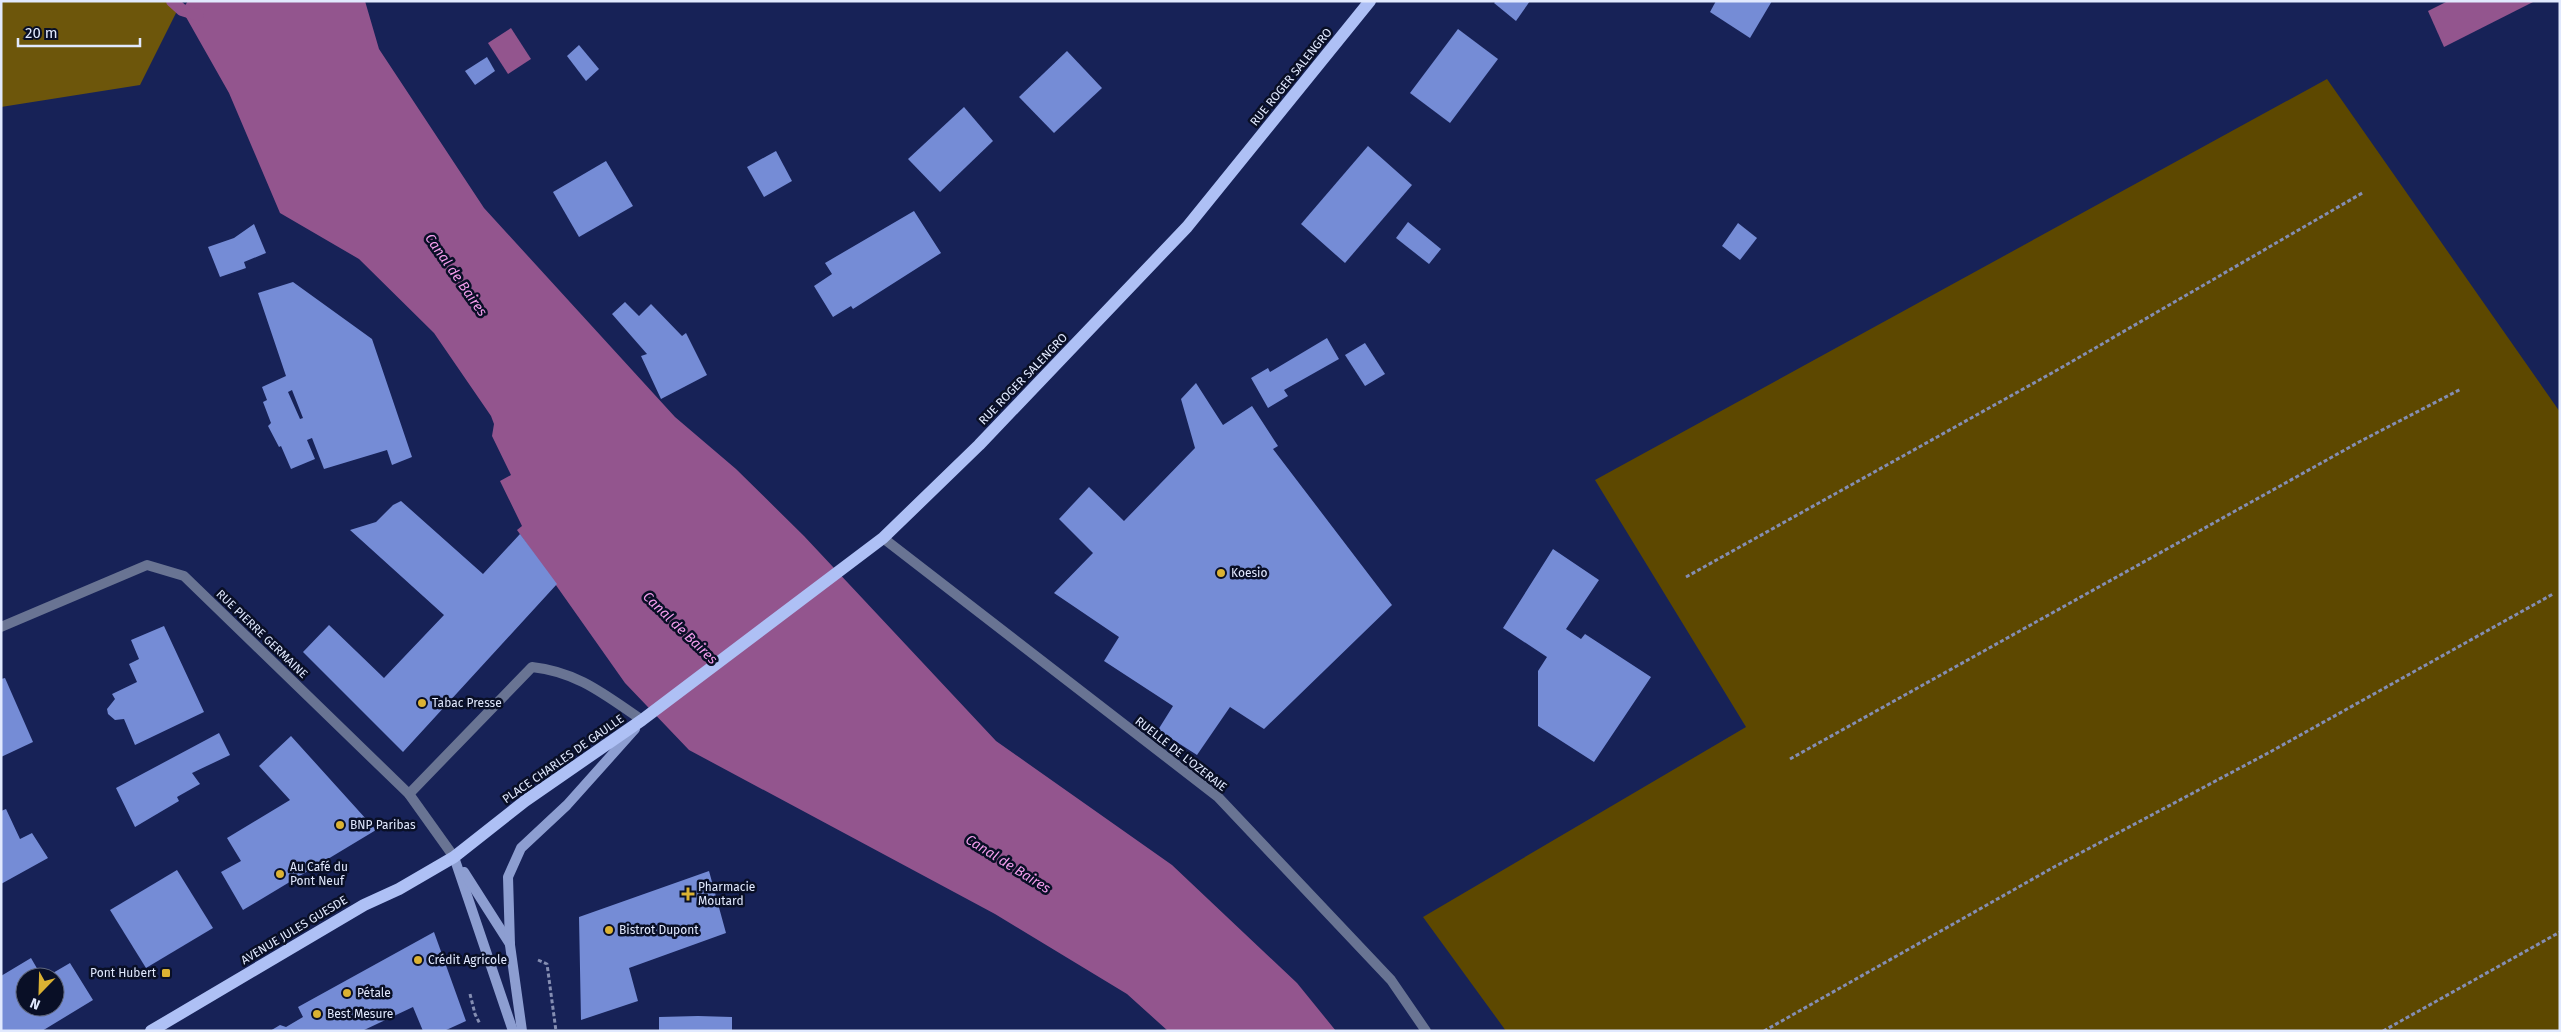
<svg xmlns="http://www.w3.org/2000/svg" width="2561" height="1032" font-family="'Fira Sans',sans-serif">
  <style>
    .green { fill: #5d4800 }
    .forest { fill: #6d560b }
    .water { fill: #93558e }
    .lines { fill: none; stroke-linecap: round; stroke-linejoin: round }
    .stream { stroke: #93558e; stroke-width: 12 }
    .building { fill: #758cd6; fill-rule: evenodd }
    .path { stroke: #858eb2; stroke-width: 3; stroke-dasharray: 4 2.5; stroke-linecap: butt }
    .lane { stroke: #697493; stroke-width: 10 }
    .street { stroke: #697493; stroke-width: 10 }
    .secondary { stroke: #8d9ed1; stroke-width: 10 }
    .primary { stroke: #aec0f5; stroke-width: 12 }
    .poi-dot { fill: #dbb233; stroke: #090f26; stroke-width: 2 }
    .labels { text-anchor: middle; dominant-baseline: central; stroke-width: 5; stroke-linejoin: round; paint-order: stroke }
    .street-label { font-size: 12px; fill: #e1e9fe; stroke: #090f26 }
    .poi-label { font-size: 12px; fill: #e1e9fe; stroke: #090f26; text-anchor: start }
    .water-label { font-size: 14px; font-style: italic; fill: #f39dec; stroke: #090f26 }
  </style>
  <rect width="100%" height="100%" fill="#172257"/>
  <path class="green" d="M2327 79 2560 412V1031H1506L1423 917 1746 727 1595 480Z"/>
  <path class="forest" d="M1 1H182L140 85 1 107Z"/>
  <g class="water">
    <path d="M188 1H365L379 49 484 208 675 417 736 469 804 536 996 741 1172 865 1297 983 1336 1031H1168L1127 994 995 914 689 750 625 683 517 530 522 526 500 481 511 475 492 436 494 424 491 416 434 333 359 259 280 213 229 93 182 10Z"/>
    <path d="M2448 1H2535L2444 47 2428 11Z"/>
    <path d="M511 28 531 59 508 74 488 43Z"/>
  </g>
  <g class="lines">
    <path class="stream" d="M172 1 182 10 198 15"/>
  </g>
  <g class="building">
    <path d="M1496 1H1530L1516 21 1494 3Z"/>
    <path d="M1716 1H1772L1750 38 1710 12Z"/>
    <path d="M1458 29 1498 59 1450 123 1410 93Z"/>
    <path d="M579 45 599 69 586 81 567 56Z"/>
    <path d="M1067 51 1102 88 1054 133 1019 97Z"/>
    <path d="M487 57 495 71 475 85 465 71Z"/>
    <path d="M964 107 993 141 940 192 908 159Z"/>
    <path d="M1368 146 1412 185 1345 263 1301 224Z"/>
    <path d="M776 151 792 181 764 197 747 167Z"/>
    <path d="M606 161 633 206 579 237 553 192Z"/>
    <path d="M914 211 941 253 853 309 851 306 833 317 814 286 832 274 825 263Z"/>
    <path d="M1408 222 1441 249 1429 264 1396 238Z"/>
    <path d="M1738 223 1757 238 1740 260 1722 246Z"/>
    <path d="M254 224 266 253 244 262 246 268 220 277 208 247 234 238Z"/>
    <path d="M293 282 372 339 412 457 392 465 387 450 324 469 312 438 307 440 315 459 291 469 281 446 279 447 268 426 271 423 263 402 267 400 262 387 286 376 258 293ZM292 390 303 418 300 419 288 392Z"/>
    <path d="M625 302 639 316 651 304 682 336 686 333 707 375 661 399 641 356 647 354 612 314Z"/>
    <path d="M1327 338 1339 359 1284 390 1288 396 1268 408 1251 378 1268 368 1270 372Z"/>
    <path d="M1365 343 1385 374 1365 386 1345 355Z"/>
    <path d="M1196 383 1223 425 1252 406 1278 446 1273 449 1392 605 1264 729 1230 707 1197 755 1158 730 1173 706 1104 661 1119 637 1054 593 1093 553 1059 519 1089 487 1124 521 1195 448 1181 399Z"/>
    <path d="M401 501 483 574 520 534 557 584 403 752 303 652 329 625 384 678 444 615 350 530 376 522 393 505Z"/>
    <path d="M1553 549 1599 580 1566 629 1581 639 1585 634 1651 677 1594 762 1538 726V671L1547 657 1503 628Z"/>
    <path d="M164 626 204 712 135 745 124 719 115 720 108 714 107 709 115 699 112 694 137 682 129 664 139 659 131 640Z"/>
    <path d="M5 678 33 742 1 757V679Z"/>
    <path d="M219 733 230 755 192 773 200 784 177 797 179 801 135 827 116 788Z"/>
    <path d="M291 736 376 830 243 910 221 872 241 861 227 838 290 800 259 766Z"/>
    <path d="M6 809 20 839 32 833 48 858 1 884V811Z"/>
    <path d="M177 870 213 928 146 968 110 910Z"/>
    <path d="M709 871 726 933 629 968 638 1001 581 1020 579 917Z"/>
    <path d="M434 932 466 1021 444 1031H423L413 1007 362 1031H270L280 1025 286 1027 303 1017 298 1007Z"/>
    <path d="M31 958 42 977H25V1007H55V977H46L70 963 93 1000 42 1031H1V976Z"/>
    <path d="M698 1016 732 1017V1031H659V1017Z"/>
  </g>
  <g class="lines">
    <g class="path">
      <path d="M1686 577 2059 369 2364 192"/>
      <path d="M1790 759 2359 442 2461 389"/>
      <path d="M538 960 547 964 556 1031"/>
      <path d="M470 994 475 1014 480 1024"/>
      <path d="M1764 1031 2054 867 2270 752 2553 594"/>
      <path d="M2383 1031 2560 932"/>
    </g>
    <g class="lane">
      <path d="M883 538 1218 797 1391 980 1426 1031"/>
      <path d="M409 794 532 667C578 672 605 695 642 720"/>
    </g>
    <path class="street" d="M1 627 147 565 184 576 409 794 454 857"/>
    <g class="secondary">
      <path d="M454 857 513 1031"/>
      <path d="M464 872 510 944"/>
      <path d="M522 1031 510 945 508 877 521 848 567 805 635 729"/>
    </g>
    <path class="primary" d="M151 1031 364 905 399 889 454 857 525 801 642 720 883 538 979 445 1187 227 1370 1"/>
  </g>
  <g class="poi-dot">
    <circle cx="1221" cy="573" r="5"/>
    <circle cx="422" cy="703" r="5"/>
    <circle cx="340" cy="825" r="5"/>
    <circle cx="280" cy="874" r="5"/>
    <path d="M685.5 886.5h5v5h5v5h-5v5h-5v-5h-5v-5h5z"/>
    <circle cx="609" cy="930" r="5"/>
    <circle cx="418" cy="960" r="5"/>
    <rect x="161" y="968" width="10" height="10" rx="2.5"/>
    <circle cx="347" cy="993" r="5"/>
    <circle cx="317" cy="1014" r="5"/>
  </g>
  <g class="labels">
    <g class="street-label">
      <text transform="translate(1291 77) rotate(-51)">RUE ROGER SALENGRO</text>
      <text transform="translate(1023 379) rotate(-46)">RUE ROGER SALENGRO</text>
      <text transform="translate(262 634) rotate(44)">RUE PIERRE GERMAINE</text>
      <text transform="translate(1181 754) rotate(38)">RUELLE DE L'OZERAIE</text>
      <text transform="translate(563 759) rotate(-35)">PLACE CHARLES DE GAULLE</text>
      <text transform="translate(294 930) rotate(-31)">AVENUE JULES GUESDE</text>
    </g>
    <g class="poi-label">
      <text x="1231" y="573">Koesio</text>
      <text x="432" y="703">Tabac Presse</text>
      <text x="350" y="825">BNP Paribas</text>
      <text x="290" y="867">Au Café du<tspan x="290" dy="14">Pont Neuf</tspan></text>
      <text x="698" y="887">Pharmacie<tspan x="698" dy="14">Moutard</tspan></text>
      <text x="619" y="930">Bistrot Dupont</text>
      <text x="428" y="960">Crédit Agricole</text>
      <text x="156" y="973" text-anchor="end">Pont Hubert</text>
      <text x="357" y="993">Pétale</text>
      <text x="327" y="1014">Best Mesure</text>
    </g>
    <g class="water-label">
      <text transform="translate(456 275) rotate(55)">Canal de Baires</text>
      <text transform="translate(680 628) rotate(44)">Canal de Baires</text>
      <text transform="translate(1008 864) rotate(32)">Canal de Baires</text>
    </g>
  </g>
  <rect width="2561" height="1032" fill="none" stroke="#e1e9fe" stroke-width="5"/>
  <g transform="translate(40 992) rotate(203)"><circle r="24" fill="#090f26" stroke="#5f667c"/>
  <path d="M0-4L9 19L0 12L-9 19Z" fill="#dbb233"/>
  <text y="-8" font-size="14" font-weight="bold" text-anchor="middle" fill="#e1e9fe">N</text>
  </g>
  <path d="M18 38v8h122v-8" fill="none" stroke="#e1e9fe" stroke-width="2.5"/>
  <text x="25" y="38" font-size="15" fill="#e1e9fe" stroke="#090f26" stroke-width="4" paint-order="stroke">20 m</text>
</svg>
